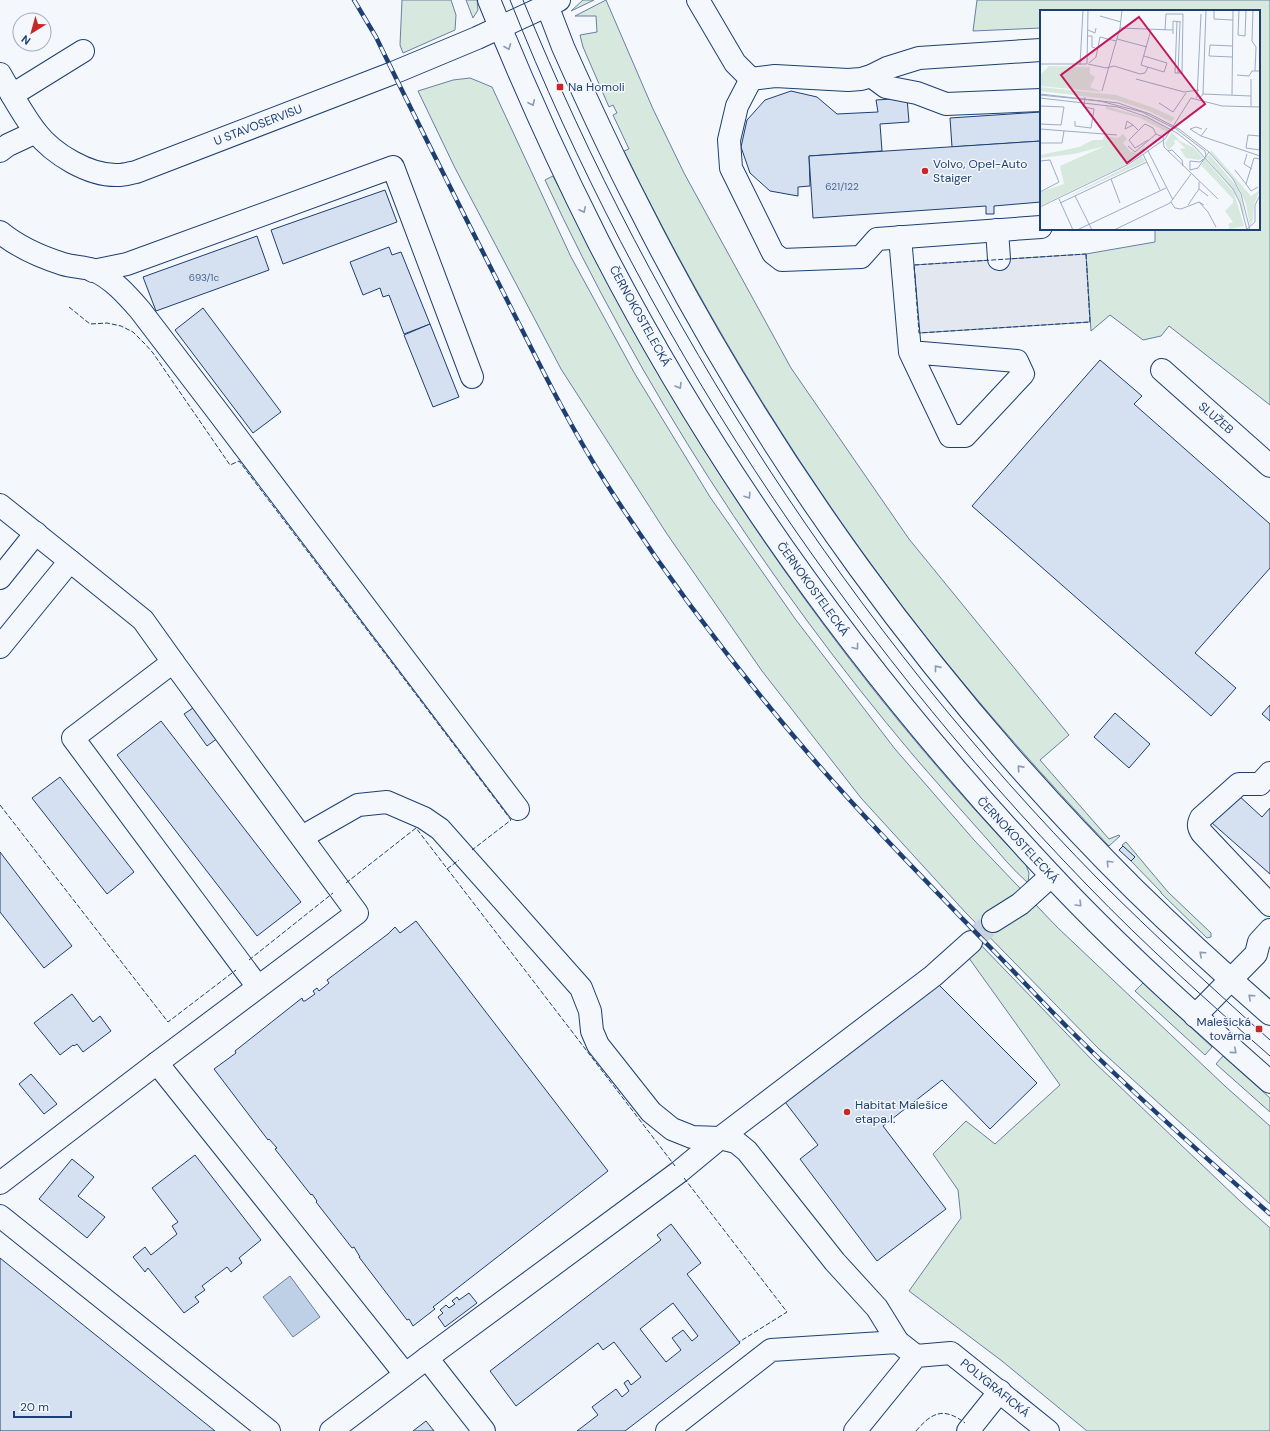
<svg xmlns="http://www.w3.org/2000/svg" width="1270" height="1431" font-family="'DM Sans',sans-serif">
  <style>
    .green { fill: #d7e8df; stroke: #687fa3 }
    .parking { fill: #e3e8f0; stroke: #687fa3 }
    .water { fill: #bed0e5; stroke: #687fa3 }
    .building { fill: #d5e0f0; stroke: #1d3f73; fill-rule: evenodd }
    .lines { fill: none; stroke-linecap: round; stroke-linejoin: round }
    .minor-tunnel { stroke: #c9d2e0; stroke-width: 22; stroke-dasharray: 22 11; stroke-linecap: butt }
    .minor-casing { stroke: #1d3f73; stroke-width: 24 }
    .major-casing { stroke: #1d3f73; stroke-width: 24 }
    .minor { stroke: #f4f7fb; stroke-width: 22 }
    .major { stroke: #f4f7fb; stroke-width: 22 }
    .tram { stroke: #1d3f73; stroke-width: 1 }
    .rail-casing { stroke: #1d3f73; stroke-width: 4.5 }
    .rail { stroke: #f4f7fb; stroke-width: 3; stroke-dasharray: 9; stroke-linecap: butt }
    .fence { stroke: #1d3f73; stroke-width: 1; stroke-dasharray: 5 2; stroke-linecap: butt }
    .oneway { stroke: #889bb7 }
    .poi-dot { fill: #c62828; stroke: #f4f7fb; stroke-width: 1.5 }
    .labels { text-anchor: middle; dominant-baseline: central; stroke-width: 3; stroke-linejoin: round; paint-order: stroke }
    .number-label { font-size: 10px; fill: #4b6792 }
    .poi-label { font-size: 12px; fill: #1d3f73; stroke: #f4f7fb; text-anchor: start }
    .street-label { font-size: 12px; fill: #1d3f73; stroke: #f4f7fb }
    .inset-road { fill: none; stroke: #9eadc5; stroke-width: 1 }
    .view { fill: #c2185b; fill-opacity: 0.15; stroke: #c2185b; stroke-width: 2 }
    .inset-edge { fill: none; stroke: #1d3f73; stroke-width: 2 }
  </style>
  <rect width="100%" height="100%" fill="#f4f7fb"/>
  <g class="green">
    <path d="M402 0H451L456 15 455 30 403 53 400 45Z"/>
    <path d="M466 0H477L478 10 473 18Z"/>
    <path d="M583 0H594L571 11Z"/>
    <path d="M606 0 653 109 684 173 791 368 909 539 1069 735 1040 760 1109 839 1119 835 1120 836 1109 846C1045 779 984 710 926 637 808 486 708 323 624 151L629 149 613 115 617 113 613 105 609 107 583 47 580 35 597 32 596 16H575Z"/>
    <path d="M977 0H1270V405L1169 326 1161 336 1143 340 1110 315 1091 331 1086 254 1155 242V229H1259V11H1041V28L973 31Z"/>
    <path d="M470 78 492 87 571 257 635 374 710 497 796 620 895 749 974 840 1057 927 1226 1087 1270 1126V1204L1099 1049 966 913 861 798 762 671 667 534 561 369 455 168 418 91 453 80Z"/>
    <path d="M553 176C586 241 620 306 656 370 759 548 884 716 1026 865L1029 873 1028 883C1013 870 1000 854 987 839 962 811 937 783 913 755 767 582 640 385 545 180Z"/>
    <path d="M1126 842 1168 892 1211 933V937L1207 938 1161 893V892L1131 861 1134 857 1122 845Z"/>
    <path d="M979 943 1094 1062 1241 1202 1270 1228V1431H1087L1002 1361 909 1291 961 1218 958 1190 933 1154 966 1121 995 1144 1060 1085 966 954Z"/>
    <path d="M1143 983 1212 1047 1205 1055 1135 991Z"/>
    <path d="M1223 1056 1270 1098V1112L1216 1064Z"/>
  </g>
  <path class="parking" d="M1086 254 1090 322 919 333 914 265Z"/>
  <path class="water" d="M290 1276 320 1317 293 1337 263 1297Z"/>
  <g class="building">
    <path d="M791 91 817 97 837 114 878 112 876 100 907 98 909 122 880 124 882 151 809 156 810 186 798 187V196L770 191 750 173 741 147 747 120 765 100Z"/>
    <path d="M1041 112V141L952 147 950 118Z"/>
    <path d="M1041 141V202L994 206V214H986V206L813 218 809 156Z"/>
    <path d="M385 190 397 222 283 264 271 230Z"/>
    <path d="M257 236 269 270 156 311 143 277Z"/>
    <path d="M389 247 392 255 401 252 430 324 404 334 389 295 383 297 380 288 363 295 350 262Z"/>
    <path d="M203 308 281 412 253 433 175 330Z"/>
    <path d="M430 324 459 397 433 407 404 335Z"/>
    <path d="M1100 360 1142 396 1134 404 1270 524V568L1195 653 1236 688 1211 716 972 506Z"/>
    <path d="M199 704 222 735 207 746 184 714Z"/>
    <path d="M1270 705V721L1262 714Z"/>
    <path d="M1115 713 1150 744 1129 768 1094 737Z"/>
    <path d="M161 721 301 902 257 936 117 755Z"/>
    <path d="M60 777 134 872 107 894 32 798Z"/>
    <path d="M1237 794 1262 817 1270 808V874L1212 823Z"/>
    <path d="M1123 846 1135 857 1131 861 1119 850Z"/>
    <path d="M0 852 72 946 44 968 0 912Z"/>
    <path d="M416 921 608 1171 433 1307 435 1309 413 1326 409 1319 407 1320 359 1257H360L354 1247 352 1248 316 1202 317 1201 312 1194 311 1195 275 1149 277 1148 269 1139 268 1140 214 1069 236 1053 235 1051 302 998 303 1001H305L315 994 313 991 317 988 319 991 329 983 327 980 388 934 395 927 400 933Z"/>
    <path d="M935 981 1037 1083 990 1129 942 1080 883 1126 946 1209 877 1261 800 1159 818 1145 782 1098Z"/>
    <path d="M72 994 93 1022 100 1016 111 1031 83 1052 77 1044 74 1046 73 1045 60 1055 34 1023Z"/>
    <path d="M31 1074 57 1104 44 1114 19 1084Z"/>
    <path d="M195 1155 261 1240 239 1258 242 1263 231 1272 227 1267 202 1286 205 1290 195 1297 199 1302 184 1313 148 1268 145 1272 133 1257 145 1247 151 1255 177 1234 172 1226 178 1222 152 1188Z"/>
    <path d="M72 1159 94 1177 78 1196 105 1217 87 1238 39 1199Z"/>
    <path d="M671 1224 701 1263 687 1274 740 1343 625 1431H577L598 1415 592 1407 616 1389 622 1397 629 1391 624 1383 628 1380 631 1385 641 1377 614 1342 603 1350 598 1343 516 1406 490 1371 661 1240 657 1235ZM673 1303 698 1336 692 1341 683 1330 672 1338 681 1350 666 1362 640 1329Z"/>
    <path d="M0 1258 215 1431H0Z"/>
    <path d="M469 1293 477 1303 445 1327 438 1317 443 1313 440 1310 446 1305 449 1308 455 1304 452 1301 457 1297 459 1300Z"/>
    <path d="M426 1421 434 1431H413Z"/>
  </g>
  <g class="lines">
    <path class="minor-tunnel" d="M971 942 993 921"/>
    <g class="minor-casing">
      <g id="minor">
        <path d="M698 0 735 63 751 79 775 76 848 80 861 79 871 76 887 68 919 58 1041 50"/>
        <path d="M0 74C11 93 22 114 36 132 53 154 89 176 118 175 124 175 130 173 136 172L393 73 477 38 559 0"/>
        <path d="M871 76 886 87 917 93 946 104 1041 100"/>
        <path d="M751 79 737 106 729 140 731 168 773 253 782 260 861 257 877 239 1041 227"/>
        <path d="M12 95 83 51"/>
        <path d="M0 151 8 145 36 132"/>
        <path d="M997 230 999 259"/>
        <path d="M0 232C18 247 41 257 63 264 73 267 84 267 93 270 112 278 127 295 140 310L218 412 518 809"/>
        <path d="M900 237 910 352 950 436H965L1023 374 1017 361 910 352"/>
        <path d="M93 271 127 264 393 167 472 377"/>
        <path d="M1162 370 1270 466"/>
        <path d="M0 505 70 561 0 647"/>
        <path d="M70 561 143 620 173 662"/>
        <path d="M0 578 36 533"/>
        <path d="M1270 773 1260 784H1239L1201 818C1198 824 1198 827 1202 833L1270 905"/>
        <path d="M302 837 358 805 387 802 424 818 440 829 581 988 590 1011 592 1031 598 1045 651 1112 672 1129 692 1137 720 1138 736 1142 747 1151 835 1262 877 1308 898 1342"/>
        <path d="M993 921 1020 904 1051 876"/>
        <path d="M1195 1016 1256 954 1259 942 1270 930"/>
        <path d="M157 1063 405 1374"/>
        <path d="M0 1183 157 1063 357 913 173 662 73 738 258 987"/>
        <path d="M0 1216 269 1431"/>
        <path d="M427 1358 484 1431"/>
        <path d="M331 1431 427 1358 679 1172 720 1138 933 976 971 942"/>
        <path d="M667 1431 771 1350 898 1342 916 1356"/>
        <path d="M855 1431 916 1356 951 1353 1048 1431"/>
        <path d="M968 1431 1000 1391"/>
      </g>
    </g>
    <g class="major-casing">
      <g id="major">
        <path d="M489 0C522 82 558 162 598 241 716 472 871 684 1049 873 1118 947 1194 1015 1270 1082"/>
        <path d="M545 0C551 16 557 31 563 47 587 101 612 155 639 207 766 459 935 691 1135 890 1179 933 1224 974 1270 1014"/>
      </g>
    </g>
    <use href="#minor" class="minor"/>
    <use href="#major" class="major"/>
    <g class="tram">
      <path d="M510 0C641 330 840 630 1087 885 1145 945 1207 1001 1270 1056"/>
      <path d="M523 0C656 326 852 629 1099 880 1154 935 1212 988 1270 1040"/>
    </g>
    <g class="rail-casing">
      <path id="rail" d="M354 0 376 37C417 122 460 207 503 292 536 357 567 422 606 483 667 578 735 668 808 753 864 818 924 879 983 940 1013 970 1041 1001 1071 1031 1135 1095 1202 1155 1270 1214"/>
    </g>
    <use href="#rail" class="rail"/>
    <g class="fence">
      <path d="M1086 254 1090 322 919 333 914 265Z"/>
      <path d="M69 307 90 324 107 323 121 326 133 332 145 344 153 353 230 465 239 461 511 820 472 850"/>
      <path d="M0 805 168 1022 236 970"/>
      <path d="M447 869 459 860"/>
      <path d="M346 883 416 828 675 1166"/>
      <path d="M249 960 333 893"/>
      <path d="M684 1178 787 1312 739 1342"/>
      <path d="M916 1431C932 1412 944 1407 965 1423"/>
    </g>
  </g>
  <defs><path id="oneway-chevron" d="M-2-3.5L2.5 0L-2 3.5" fill="none" stroke-width="1.6" stroke-linecap="round" stroke-linejoin="round"/></defs>
  <g class="oneway">
    <use href="#oneway-chevron" transform="translate(508 47) rotate(68)"/>
    <use href="#oneway-chevron" transform="translate(532 103) rotate(65)"/>
    <use href="#oneway-chevron" transform="translate(583 210) rotate(64)"/>
    <use href="#oneway-chevron" transform="translate(679 386) rotate(59)"/>
    <use href="#oneway-chevron" transform="translate(748 496) rotate(57)"/>
    <use href="#oneway-chevron" transform="translate(856 647) rotate(53)"/>
    <use href="#oneway-chevron" transform="translate(937 668) rotate(-129)"/>
    <use href="#oneway-chevron" transform="translate(1020 768) rotate(-132)"/>
    <use href="#oneway-chevron" transform="translate(1109 863) rotate(-134)"/>
    <use href="#oneway-chevron" transform="translate(1079 904) rotate(45)"/>
    <use href="#oneway-chevron" transform="translate(1202 954) rotate(-138)"/>
    <use href="#oneway-chevron" transform="translate(1251 997) rotate(-138)"/>
    <use href="#oneway-chevron" transform="translate(1234 1051) rotate(41)"/>
  </g>
  <g class="poi-dot">
    <rect x="556" y="83" width="8" height="8" rx="2"/>
    <circle cx="925" cy="171" r="4"/>
    <rect x="1255" y="1025" width="8" height="8" rx="2"/>
    <circle cx="847" cy="1112" r="4"/>
  </g>
  <g class="labels">
    <g class="number-label">
      <text x="842" y="186">621/122</text>
      <text x="204" y="277">693/1c</text>
    </g>
    <g class="poi-label">
      <text x="568" y="87">Na Homoli</text>
      <text x="933" y="164">Volvo, Opel-Auto<tspan x="933" dy="14">Staiger</tspan></text>
      <text x="1251" y="1022" text-anchor="end">Malešická<tspan x="1251" dy="14">továrna</tspan></text>
      <text x="855" y="1105">Habitat Malešice<tspan x="855" dy="14">etapa I.</tspan></text>
    </g>
    <g class="street-label">
      <text transform="translate(258 125) rotate(-21)">U STAVOSERVISU</text>
      <text transform="translate(640 316) rotate(61)">ČERNOKOSTELECKÁ</text>
      <text transform="translate(1216 418) rotate(41)">SLUŽEB</text>
      <text transform="translate(813 589) rotate(54)">ČERNOKOSTELECKÁ</text>
      <text transform="translate(1018 840) rotate(47)">ČERNOKOSTELECKÁ</text>
      <text transform="translate(995 1388) rotate(39)">POLYGRAFICKÁ</text>
    </g>
  </g>
  <g transform="translate(1040 10)">
    <rect width="220" height="220" fill="#f4f7fb"/>
    <path d="M9 56 50 57V64L55 67 50 77 62 82 0 76V65ZM0 77 76 85 114 98 135 108 131 112 109 101 76 90 0 81ZM66 96 111 109 130 120 129 123 100 108 66 99ZM132 122 140 131 154 138 163 148 159 150 146 148 140 139 145 138 137 130H134L135 134 128 140 125 133ZM83 124 87 129 83 133 91 142 97 143 104 137 105 139 89 153 0 196V182L24 174 20 156 65 136 34 144 0 148V145L39 137 53 130H63L64 126 78 128ZM171 140 211 186 220 180 214 194 213 211 210 216 206 194 198 176 170 142ZM170 145 197 177 202 191 206 212 198 187 166 147ZM101 146 105 150 104 152 21 190 90 155ZM165 149 194 183 204 216 186 220 190 218 188 214 193 212 185 201 193 193V189L161 155Z" fill="#d7e8df"/>
    <path class="inset-road" d="M174 0V9L193 10M199 0 198 25 205 26 206 0M213 0 212 31 216 37 215 61M60 6 81 12M80 18 82 0M48 20 55 23 56 18M125 20 126 4H143L142 63H135L137 11M133 24V11L141 12M48 26H52V37L55 38M77 29 107 37M104 46 127 53 124 62 101 55 111 20M192 47 169 46 170 35 192 36M49 53 56 47 60 27 76 31M0 54H47L48 0M48 54 66 58 74 56 100 64 105 63 108 57M40 55 43 0M138 63 140 12M197 65 209 66 212 61H220M96 69 144 82 159 80M62 81 80 18 133 20M0 84 78 93 110 104 139 119 169 142 193 169 201 184 210 220M163 84 211 86M0 85 60 91 102 102 136 119 165 141 166 146 158 158 150 160V151L160 152 163 149M192 85 193 0M0 88 78 97 107 107 137 123 155 137 193 179 200 193 207 220M157 88 161 4M159 89 163 84 166 0M119 93 133 102 146 83M0 96 24 97 21 115 0 114M211 97V69M35 111V116L51 118 54 99 44 97 45 87M93 115 85 119 87 111 93 115 99 121M167 118 161 126 220 146M0 119 77 125M161 126 150 119 156 117 162 119M220 126 208 125 206 138 220 140M108 130 95 138 89 130 105 114 113 118 116 124M0 133H22L24 121M88 136 95 142 116 124 123 127 124 137 178 189M108 141 133 190M128 141 132 140 142 150 143 156M103 144 120 180M207 144 204 154 212 159M0 151 10 150 19 172 0 182M162 152 169 142M195 160 206 174M71 169 80 193M159 172V179L168 186M218 177 211 181 206 174 214 148 220 149M35 186 52 220M19 189 33 220M131 192 135 198 141 199 159 192 164 195M159 192 168 202 176 217M20 193 107 152M148 195 159 179M0 197 89 154 125 129 151 88 182 96 220 97M37 220 126 178M74 220 130 193 151 164M206 220 215 212V195L220 185"/>
    <path class="view" d="M99 7 165 94 87 153 21 65Z"/>
    <rect width="220" height="220" class="inset-edge"/>
  </g>
  <g transform="translate(32 32) rotate(217)"><circle r="19" fill="#f4f7fb" stroke="#9eadc5"/>
  <path d="M0-3L7 15L0 10L-7 15Z" fill="#c62828"/>
  <text y="-6" font-size="11" font-weight="bold" text-anchor="middle" fill="#1d3f73">N</text>
  </g>
  <path d="M14 1411v6h57v-6" fill="none" stroke="#1d3f73" stroke-width="2"/>
  <text x="20" y="1411" font-size="12" fill="#1d3f73" stroke="#f4f7fb" stroke-width="3" paint-order="stroke">20 m</text>
</svg>
